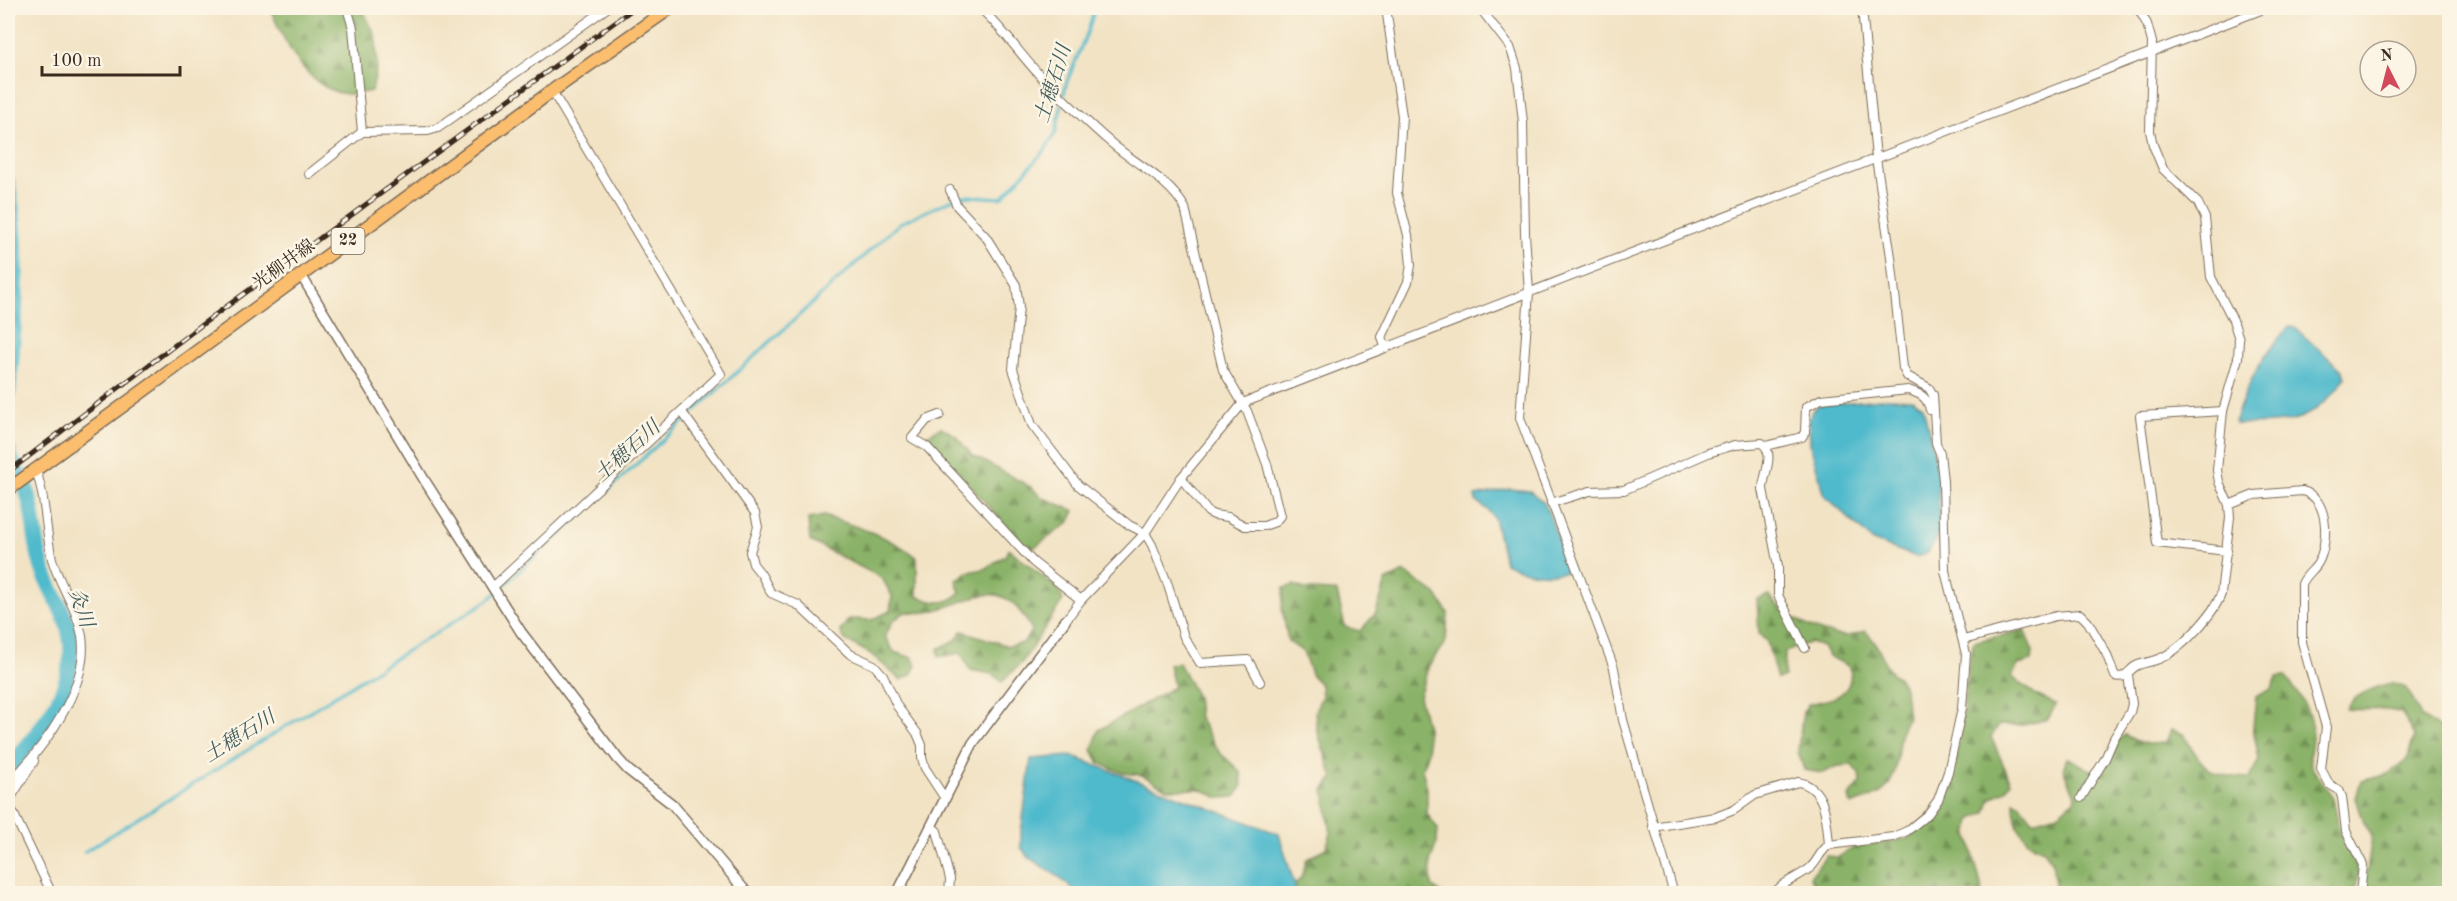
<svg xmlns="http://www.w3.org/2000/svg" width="2457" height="901" font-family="'Old Standard TT','Noto Serif JP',serif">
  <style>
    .forest { fill: url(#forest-firs); stroke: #626e43; stroke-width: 1.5 }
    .water { fill: #50bacc; stroke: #467275; stroke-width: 1.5 }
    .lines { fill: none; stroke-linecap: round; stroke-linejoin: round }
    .stream { stroke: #50bacc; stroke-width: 3 }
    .river { stroke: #50bacc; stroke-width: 16 }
    .minor-casing { stroke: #7b6b58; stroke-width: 10 }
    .tertiary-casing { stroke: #7b6b58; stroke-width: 12 }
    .primary-casing { stroke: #7b6b58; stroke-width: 15 }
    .minor { stroke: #fff; stroke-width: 8 }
    .tertiary { stroke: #fff; stroke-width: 9 }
    .primary { stroke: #fbbd6e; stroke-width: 12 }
    .rail-casing { stroke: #3b2a1e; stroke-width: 5 }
    .rail { stroke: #fcf5e5; stroke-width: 3; stroke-dasharray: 9; stroke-linecap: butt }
    .labels { text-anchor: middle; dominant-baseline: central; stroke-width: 5; stroke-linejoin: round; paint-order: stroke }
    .shield { fill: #fcf5e5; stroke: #75675a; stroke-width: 1.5 }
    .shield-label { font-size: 16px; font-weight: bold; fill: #3b2a1e }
    .street-label { font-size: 18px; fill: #3b2a1e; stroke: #fcf5e5 }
    .water-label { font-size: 20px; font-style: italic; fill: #425c5b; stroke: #fcf5e5 }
  </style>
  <defs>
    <pattern id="forest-firs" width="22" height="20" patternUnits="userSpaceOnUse" patternTransform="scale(1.5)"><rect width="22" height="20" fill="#8ab268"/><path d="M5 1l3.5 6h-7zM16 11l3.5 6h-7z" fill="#729155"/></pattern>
  </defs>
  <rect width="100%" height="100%" fill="#fcf5e5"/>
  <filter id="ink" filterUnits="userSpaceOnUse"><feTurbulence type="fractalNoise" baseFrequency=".0167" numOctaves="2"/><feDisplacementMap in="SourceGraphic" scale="12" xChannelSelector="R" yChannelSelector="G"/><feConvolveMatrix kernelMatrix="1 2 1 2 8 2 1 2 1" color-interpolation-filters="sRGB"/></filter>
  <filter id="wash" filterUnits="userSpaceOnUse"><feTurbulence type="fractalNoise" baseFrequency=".008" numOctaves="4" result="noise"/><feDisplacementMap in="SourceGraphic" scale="24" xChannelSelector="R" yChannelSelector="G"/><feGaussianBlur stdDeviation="1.35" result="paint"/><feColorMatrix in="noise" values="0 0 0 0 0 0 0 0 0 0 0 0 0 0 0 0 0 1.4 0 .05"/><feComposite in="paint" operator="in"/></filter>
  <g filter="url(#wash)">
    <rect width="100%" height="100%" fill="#f2e3c5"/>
    <g class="forest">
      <path d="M270 8H362L376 37 377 66 372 91C364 92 356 94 348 94 308 92 283 40 270 8Z"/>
      <path d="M941 427 955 435 972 455 1031 487 1041 497 1075 511 1069 523 1033 548 1025 547 926 436Z"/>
      <path d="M824 516C856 526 890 537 917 557V596C934 603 946 606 960 593L956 580 968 572 985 569 1005 556 1009 549 1059 590 1063 600 1023 661 1002 682 992 674 970 670 961 653 939 657 938 649 956 640 962 631 1008 646 1023 643 1032 630C1000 570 976 602 928 612 921 613 912 612 905 612L893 621 885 636 894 652 913 658 916 666 911 675 901 680 871 654 845 640 840 631 849 619 871 620 890 611 892 596 882 578 810 541 808 519Z"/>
      <path d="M1404 572 1437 595 1448 613 1446 641 1429 665 1419 696 1427 728 1428 751 1422 769 1427 788V814L1438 829 1437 842 1430 862 1432 886 1441 893H1287L1301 878 1307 859 1326 848 1331 833 1324 790 1333 778 1317 730 1315 711 1322 696 1321 685 1312 676 1303 652 1288 641 1282 608 1284 588 1294 585C1308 593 1322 589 1337 592L1345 627 1360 631 1376 613 1386 581Z"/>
      <path d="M1769 595C1783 617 1820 635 1846 636 1852 636 1859 633 1865 631 1878 641 1880 657 1890 671 1892 675 1898 676 1900 680 1907 689 1906 706 1908 717 1892 737 1904 775 1882 792 1874 798 1860 801 1851 805L1849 797 1861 783 1859 774 1852 765 1838 766 1823 773 1804 770 1798 751 1803 712 1808 704C1831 700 1855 696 1850 667L1829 656 1823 647 1811 642 1785 652 1784 677 1777 679 1767 642 1759 634 1757 599Z"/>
      <path d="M2024 630 2033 651 2032 661 2018 665 2012 677 2038 696 2056 704 2048 719 2023 725H1999L1991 737 2011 782 2006 790 1990 799 1986 812 1971 820 1968 834 1983 893H1818L1810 877 1826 856 1838 857 1853 847 1890 842 1911 837 1941 803 1952 774 1960 738 1969 660 1974 642Z"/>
      <path d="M1179 663 1197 697 1199 718 1219 752 1241 772 1242 787 1235 797 1219 798 1201 789H1167L1142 775 1123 773 1099 763 1092 750 1099 730 1174 687 1169 664Z"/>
      <path d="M2285 676C2298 693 2311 710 2312 733 2313 746 2306 755 2313 769 2317 777 2325 783 2329 791 2337 803 2335 817 2340 830 2347 852 2368 870 2352 894L2056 893 2052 861 2044 850C2022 843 2014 824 2014 801L2019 803 2033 821 2060 813 2076 799C2073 783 2059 776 2067 758 2082 762 2082 770 2101 772L2111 761 2119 739 2125 735C2140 744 2150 746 2166 742L2171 730 2183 734C2205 769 2207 777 2250 778L2259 759 2253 727 2256 697 2272 689 2277 677Z"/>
      <path d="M2391 683 2407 688 2422 718 2449 733V893H2364L2372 836 2364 823 2356 798 2361 781 2388 774 2408 758 2414 736 2402 713C2385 707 2364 711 2346 709 2353 694 2377 687 2391 683Z"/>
    </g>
    <g class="water">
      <path d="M2289 327 2295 328 2343 371 2345 378C2311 425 2291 423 2236 424L2235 420C2247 384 2262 355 2289 327Z"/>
      <path d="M1890 398 1912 399 1923 406 1938 470 1939 527 1937 539 1928 553 1916 557 1873 541 1825 496 1810 445 1809 420 1812 411 1819 405Z"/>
      <path d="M1509 489 1530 491 1545 504 1569 566 1568 572C1545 575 1526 574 1505 563L1494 518 1488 510 1476 501 1475 496Z"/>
      <path d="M1071 756 1279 834 1297 893H1077L1059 877 1028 857 1021 847V833L1031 759Z"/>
    </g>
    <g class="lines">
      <path class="stream" d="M84 852 487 601 900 223 958 197 968 196 1002 198 1045 150 1056 132 1066 84 1089 28 1095 8"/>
      <g class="river">
        <path d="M8 184C21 258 15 321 8 395"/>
        <path d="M8 449C11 465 22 477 27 491 36 517 34 548 44 572 51 592 64 610 69 631 82 685 39 732 8 769"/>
      </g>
    </g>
  </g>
  <g filter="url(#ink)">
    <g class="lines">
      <g class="minor-casing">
        <g id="minor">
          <path d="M347 8 353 28 362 132"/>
          <path d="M980 8C1007 32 1026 64 1053 89 1072 107 1090 125 1110 142 1135 164 1169 179 1185 208L1223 370 1247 411 1267 464 1280 516 1275 522 1264 526H1245L1228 517 1214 515 1208 512 1181 478"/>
          <path d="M1480 8 1510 47 1517 68 1523 122 1525 234 1529 292 1520 418 1614 668 1623 720 1674 894"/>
          <path d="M309 174 362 132 428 131 438 128 607 8"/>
          <path d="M950 190 957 206 986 237 1016 285 1019 307 1013 369 1032 425 1078 485 1129 525 1145 533 1152 545 1168 585 1184 637 1200 663 1248 660 1260 682"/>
          <path d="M1385 347 1382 337 1408 282 1411 265 1408 235 1397 193 1402 116 1386 8"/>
          <path d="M2223 411 2140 416 2157 543 2227 551"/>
          <path d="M682 412 755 513 758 527 750 552 753 564 761 574 771 593 798 605 850 654 874 665 883 675 897 706 917 733 922 745V758L925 768 944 797"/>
          <path d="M940 415 927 420 912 438 927 447 1033 562 1081 600"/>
          <path d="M1766 446 1802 437 1805 432 1806 407 1821 399 1908 390C1920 394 1927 396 1930 410"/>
          <path d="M1551 503 1590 491 1624 490 1708 453 1735 445 1762 443C1776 454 1763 475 1763 489L1778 566V595L1805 648"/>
          <path d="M2229 505 2254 495 2302 491C2329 497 2329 540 2319 561 2315 570 2306 574 2302 584V642L2326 727 2321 769 2329 784 2339 790 2342 797 2346 831 2363 865 2360 894"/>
          <path d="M493 587 721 374 552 91"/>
          <path d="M1065 621 1081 600 1145 533 1181 478 1243 403 2266 8"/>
          <path d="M1963 640 2056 616 2080 614 2088 622 2106 653 2115 676C2127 680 2128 669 2138 665 2147 662 2157 661 2165 656 2184 646 2214 614 2221 594L2230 517 2229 505 2219 482 2217 470 2223 411 2238 358 2239 339 2233 320 2211 277 2205 218 2198 203 2163 169 2153 145 2150 131 2152 42 2147 24 2138 8"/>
          <path d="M34 761 8 802 52 894"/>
          <path d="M8 784C42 750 90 688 82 636 77 607 59 585 52 559 45 529 46 496 35 468"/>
          <path d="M2081 798 2105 759 2114 738 2130 712 2132 704 2128 675"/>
          <path d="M931 826 937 831 950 879 949 894"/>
          <path d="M1653 827 1716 817 1734 810 1755 795 1798 782C1827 787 1827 823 1829 845"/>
          <path d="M1699 894H1714"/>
          <path d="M1774 894C1782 882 1799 877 1810 868 1818 861 1820 851 1829 845L1893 837 1907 831 1928 814 1938 800 1948 772 1962 708 1966 654 1945 571 1943 481 1940 453 1936 443 1933 395 1929 388 1907 376 1903 368 1891 257 1876 158 1862 8"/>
        </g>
      </g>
      <g class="tertiary-casing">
        <g id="tertiary">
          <path d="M301 275 425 481 521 632 618 759 628 770 672 804 748 894"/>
          <path d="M897 894 973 743 1065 621"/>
        </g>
      </g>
      <g class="primary-casing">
        <path id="primary" d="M8 490 552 91 670 8"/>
      </g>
      <use href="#minor" class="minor"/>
      <use href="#tertiary" class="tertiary"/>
      <use href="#primary" class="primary"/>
      <g class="rail-casing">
        <path id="rail" d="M8 472 200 326 634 8"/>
      </g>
      <use href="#rail" class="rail"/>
    </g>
  </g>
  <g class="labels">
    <rect class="shield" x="331.5" y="228" width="33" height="26" rx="4.5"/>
    <g class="shield-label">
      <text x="348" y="241">22</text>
    </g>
    <g class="street-label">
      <text transform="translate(284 265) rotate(-36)">光柳井線</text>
    </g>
    <g class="water-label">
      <text transform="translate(1054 84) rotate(-73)">土穂石川</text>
      <text transform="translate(628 452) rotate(-42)">土穂石川</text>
      <text transform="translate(80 608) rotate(71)">灸川</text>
      <text transform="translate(240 737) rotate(-32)">土穂石川</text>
    </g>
  </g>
  <rect width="2457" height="901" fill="none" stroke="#fcf5e5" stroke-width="30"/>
  <g transform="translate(2388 69) rotate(354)"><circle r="28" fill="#fcf5e5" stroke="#afa495" stroke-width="1.5"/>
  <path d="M0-4.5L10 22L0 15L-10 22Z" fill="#d1495b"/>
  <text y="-9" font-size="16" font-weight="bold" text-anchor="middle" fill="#3b2a1e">N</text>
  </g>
  <path d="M42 66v9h138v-9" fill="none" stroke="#3b2a1e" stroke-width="3"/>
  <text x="51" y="66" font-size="18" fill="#3b2a1e" stroke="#fcf5e5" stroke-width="4.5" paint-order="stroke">100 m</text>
</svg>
